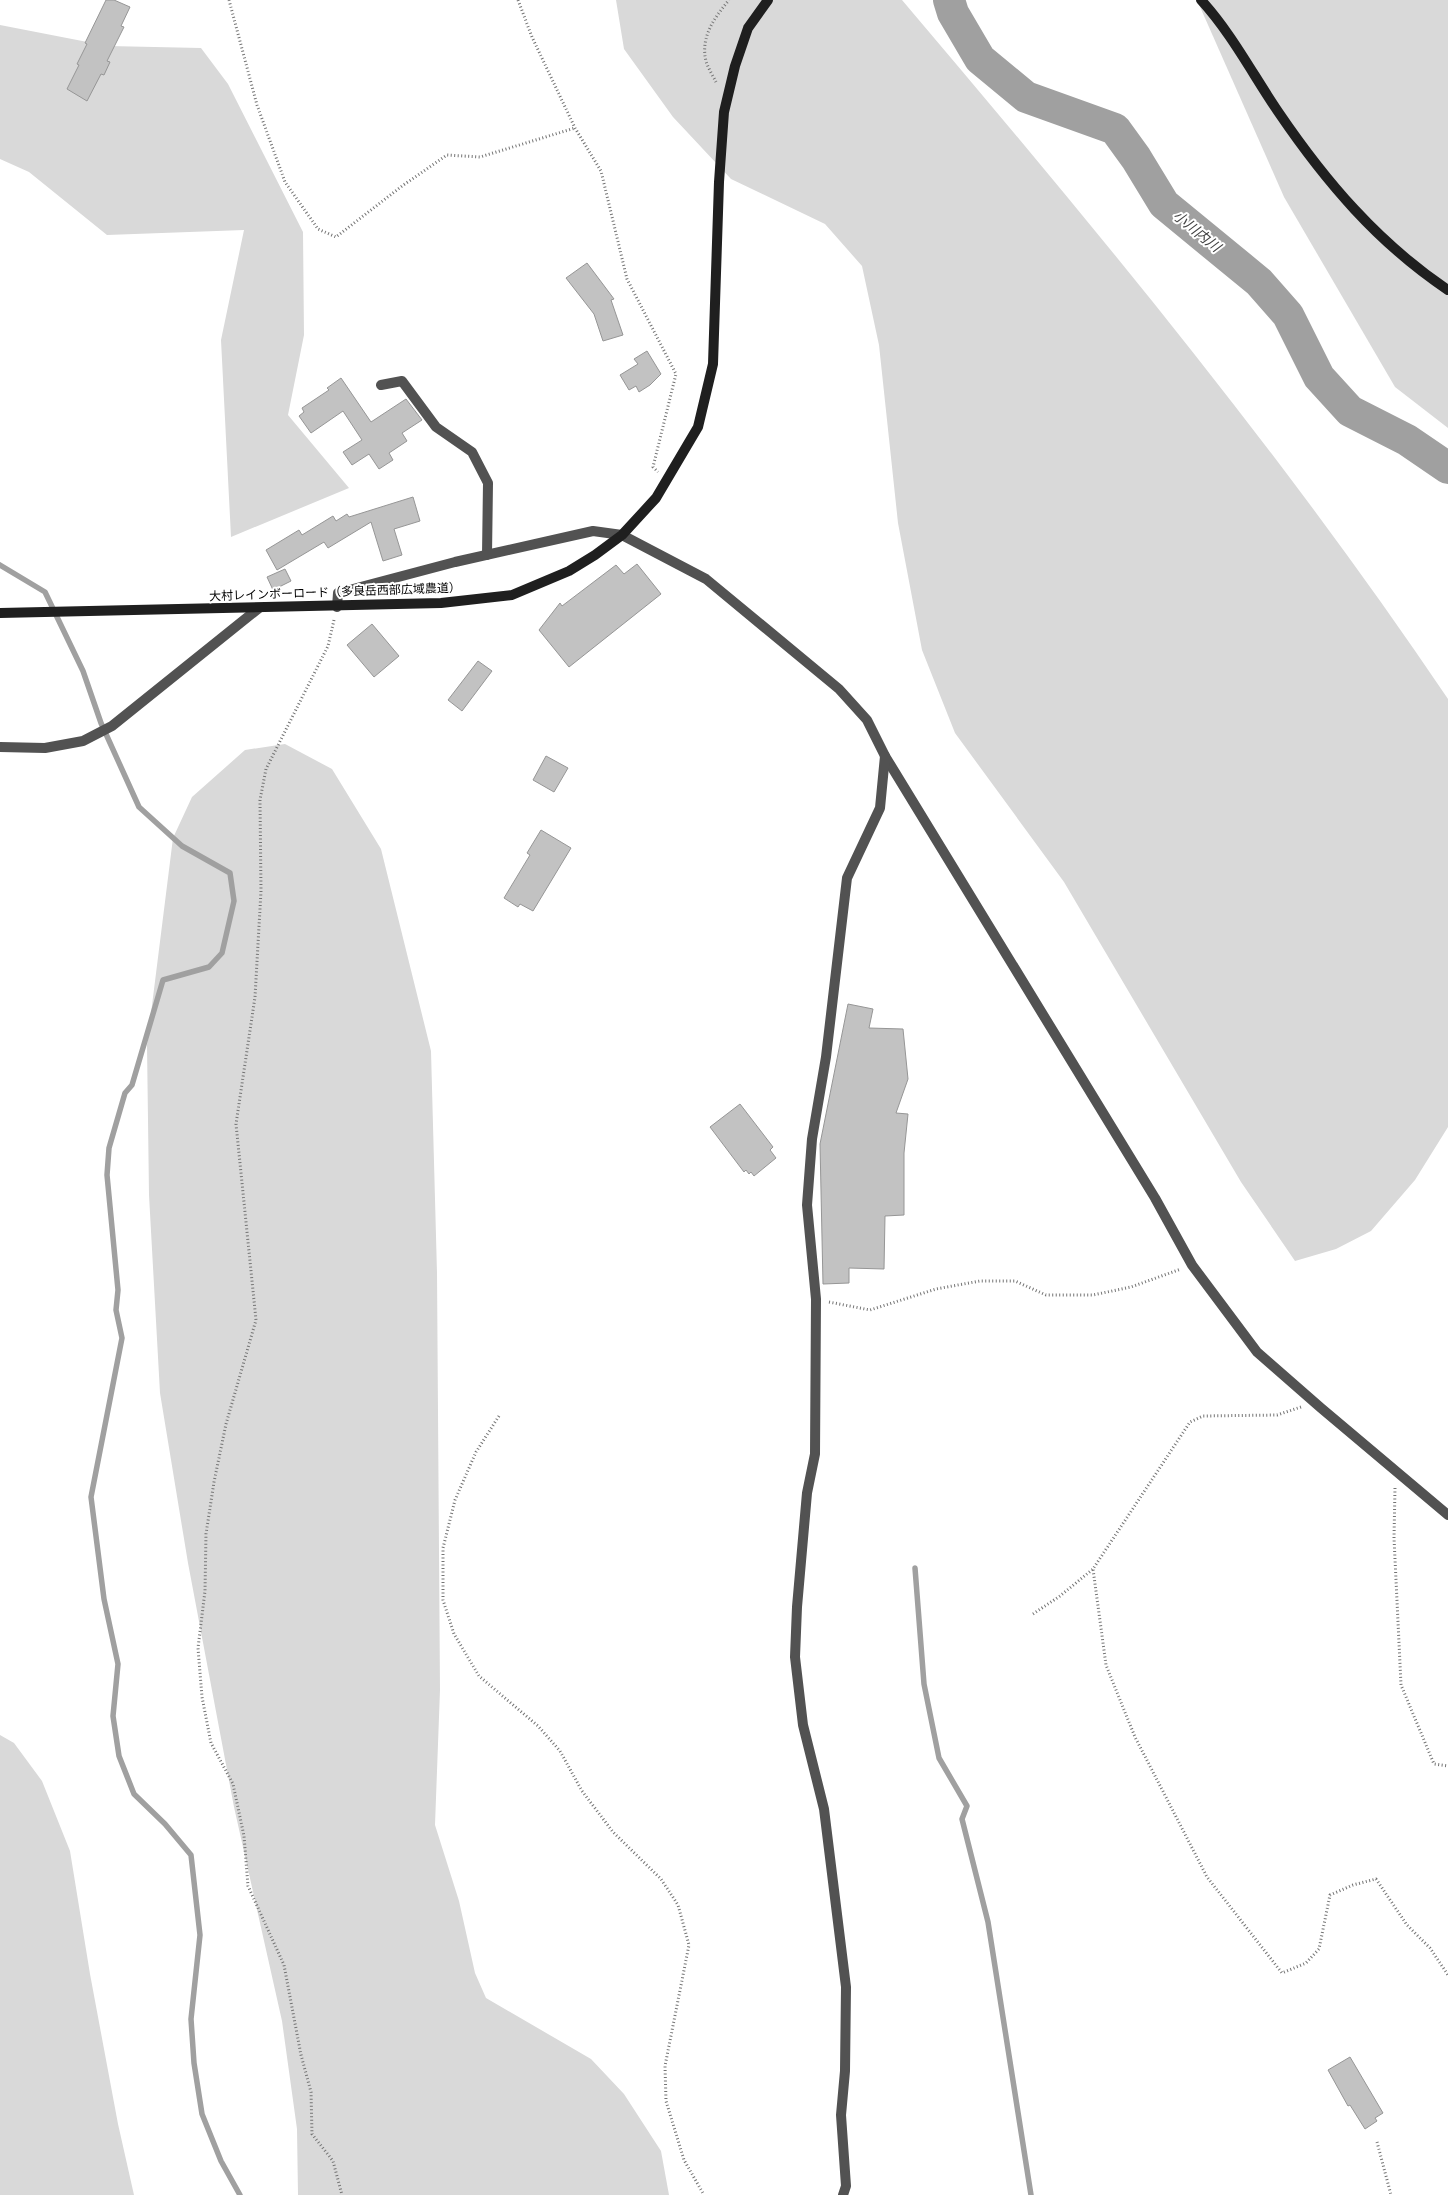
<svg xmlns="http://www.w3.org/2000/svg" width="1448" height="2195" font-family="'DejaVu Sans','Noto Sans JP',sans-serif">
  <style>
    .green { fill: #d9d9d9 }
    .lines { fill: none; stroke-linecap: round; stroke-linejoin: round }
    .stream { stroke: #a0a0a0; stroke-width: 5.5 }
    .river { stroke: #a0a0a0; stroke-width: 32 }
    .building { fill: #c2c2c2; stroke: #969696 }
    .path { stroke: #747474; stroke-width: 3; stroke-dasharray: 1 2.5; stroke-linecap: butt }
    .street { stroke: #525252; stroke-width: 10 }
    .secondary { stroke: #1f1f1f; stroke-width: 10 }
    .labels { text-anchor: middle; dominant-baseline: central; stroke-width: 4; stroke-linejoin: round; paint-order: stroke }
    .street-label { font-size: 12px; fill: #000; stroke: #fff }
    .water-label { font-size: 14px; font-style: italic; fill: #414141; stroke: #fff }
  </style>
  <rect width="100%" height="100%" fill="#fff"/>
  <g class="green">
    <path d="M616 0H902C1093 225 1283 454 1448 699V1127L1415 1180 1371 1231 1336 1249 1295 1261 1241 1182 1064 882 955 733 922 650 898 523 879 345 862 266 825 224 731 179 673 117 624 49Z"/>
    <path d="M1197 0H1448V428L1395 387 1284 197Z"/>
    <path d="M0 25 108 46 201 48 228 84 303 232 304 335 288 415 349 488 231 537 221 340 244 230 107 235 29 172 0 159Z"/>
    <path d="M285 744 332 769 381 849 431 1051 437 1273 440 1690 435 1825 459 1901 475 1973 486 1998 591 2059 624 2094 661 2151 669 2195H298L297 2129 282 2021 234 1807 188 1563 160 1393 149 1195 147 1045 173 838 192 797 245 750Z"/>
    <path d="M0 1735 14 1743 42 1781 70 1851 90 1974 118 2124 134 2195H0Z"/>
  </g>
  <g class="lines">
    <g class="stream">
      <path d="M0 565 45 592 83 671 101 723 139 807 182 846 230 873 234 901 222 953 209 967 163 980 132 1085 125 1093 109 1148 107 1175 118 1290 116 1310 122 1338 91 1497 104 1599 118 1664 113 1716 119 1756 134 1794 165 1824 191 1855 200 1935 191 2019 194 2063 202 2114 221 2161 240 2195"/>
      <path d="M915 1568 924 1684 939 1758 967 1806 962 1819 988 1922 1031 2195"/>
    </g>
    <path class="river" d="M949 0 953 13 980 59 1026 97 1115 129 1136 158 1164 204 1259 282 1288 315 1319 377 1350 411 1407 440 1448 468"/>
  </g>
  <g class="building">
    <path d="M106 0H114L130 7 121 26 124 27 107 61 110 62 104 75 101 74 87 101 67 89 79 65 77 64 87 44 85 43Z"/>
    <path d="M587 263 614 299 611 300 623 335 603 341 594 314 566 278Z"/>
    <path d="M647 351 661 374 650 385 639 392 636 386 629 390 620 375 638 364 634 359Z"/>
    <path d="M341 378 371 422 406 399 422 420 402 433 407 441 389 453 393 460 379 469 369 454 352 465 343 452 362 440 343 411 311 433 299 416 304 412 302 408 329 390 327 388Z"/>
    <path d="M413 497 420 521 394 529 402 555 383 561 371 522 328 548 324 542 277 570 266 550 299 530 302 535 333 516 336 521 347 514 349 517Z"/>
    <path d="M637 564 661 594 569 667 539 630 560 603 562 606 616 565 624 574Z"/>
    <path d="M285 569 291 581 273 590 267 577Z"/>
    <path d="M372 624 399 656 374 677 347 645Z"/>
    <path d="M478 661 492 671 462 711 448 700Z"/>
    <path d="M546 756 568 768 554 792 533 780Z"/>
    <path d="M541 830 571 848 533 911 520 904 518 907 504 898 530 855 527 853Z"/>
    <path d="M848 1004 873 1009 869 1028 903 1029 908 1079 896 1113 908 1114 904 1153V1215L885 1216 884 1269 849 1268V1283L823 1284 820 1144Z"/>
    <path d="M740 1104 773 1147 770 1150 776 1158 754 1176 751 1172 749 1174 746 1170 744 1172 710 1127Z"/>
    <path d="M1350 2057 1383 2113 1375 2118 1377 2121 1365 2129 1350 2105 1348 2106 1328 2070Z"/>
  </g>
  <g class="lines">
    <g class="path">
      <path d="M229 0 257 105 285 182 318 229 336 237 402 186 447 155 480 157 575 128"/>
      <path d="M518 0 532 37 575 128 601 171 627 279 676 374 653 467 658 472"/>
      <path d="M716 82C713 76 708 68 706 61 700 37 715 17 729 0"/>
      <path d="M334 620 328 646 266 769 260 800 261 891 255 997 236 1124 256 1320 226 1424 214 1482 206 1534 205 1591 198 1648 202 1697 211 1743 233 1784 244 1836 248 1886 284 1965 301 2055 311 2092 312 2134 333 2161 342 2195"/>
      <path d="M829 1302 870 1310 936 1289 980 1281H1015L1046 1295H1093L1131 1287 1181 1269"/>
      <path d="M1301 1407 1277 1415 1203 1416 1190 1422 1093 1569 1106 1665 1135 1737 1207 1877 1282 1973 1306 1963 1319 1949 1330 1895 1353 1885 1376 1879 1407 1925 1430 1948 1448 1975"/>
      <path d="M499 1416 476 1452 455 1500 443 1548V1600L454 1634 479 1676 538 1726 560 1751 582 1791 613 1832 661 1879 678 1905 689 1945 665 2066 666 2101 684 2160 704 2195"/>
      <path d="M1395 1488 1394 1538 1401 1685 1434 1764 1448 1766"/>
      <path d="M1033 1614 1060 1596 1093 1569"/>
      <path d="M1377 2142 1391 2195"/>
    </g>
    <g class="street">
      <path d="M381 385 402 381 436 427 472 452 488 483 487 555"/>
      <path d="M337 607 338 593 455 562 593 531 622 535 706 579 839 689 867 720 885 756 1155 1198 1192 1265 1257 1352 1321 1408 1448 1515"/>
      <path d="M0 747 45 748 83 741 112 726 259 608"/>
      <path d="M843 2195 846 2186 841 2115 845 2071 846 1987 824 1809 803 1725 795 1657 797 1607 807 1493 815 1454 816 1299 807 1205 812 1139 826 1057 847 878 880 808 885 756"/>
    </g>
    <g class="secondary">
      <path d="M1201 0C1232 34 1253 75 1279 113 1326 182 1378 243 1448 290"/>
      <path d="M0 613 441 603 512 595 569 571 595 555 622 535 656 498 698 427 713 364 719 182 724 112 735 66 748 28 768 0"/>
    </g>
  </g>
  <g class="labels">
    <g class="street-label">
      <text transform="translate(335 592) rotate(-2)">大村レインボーロード（多良岳西部広域農道）</text>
    </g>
    <g class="water-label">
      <text transform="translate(1197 231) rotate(39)">小川内川</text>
    </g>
  </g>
</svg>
